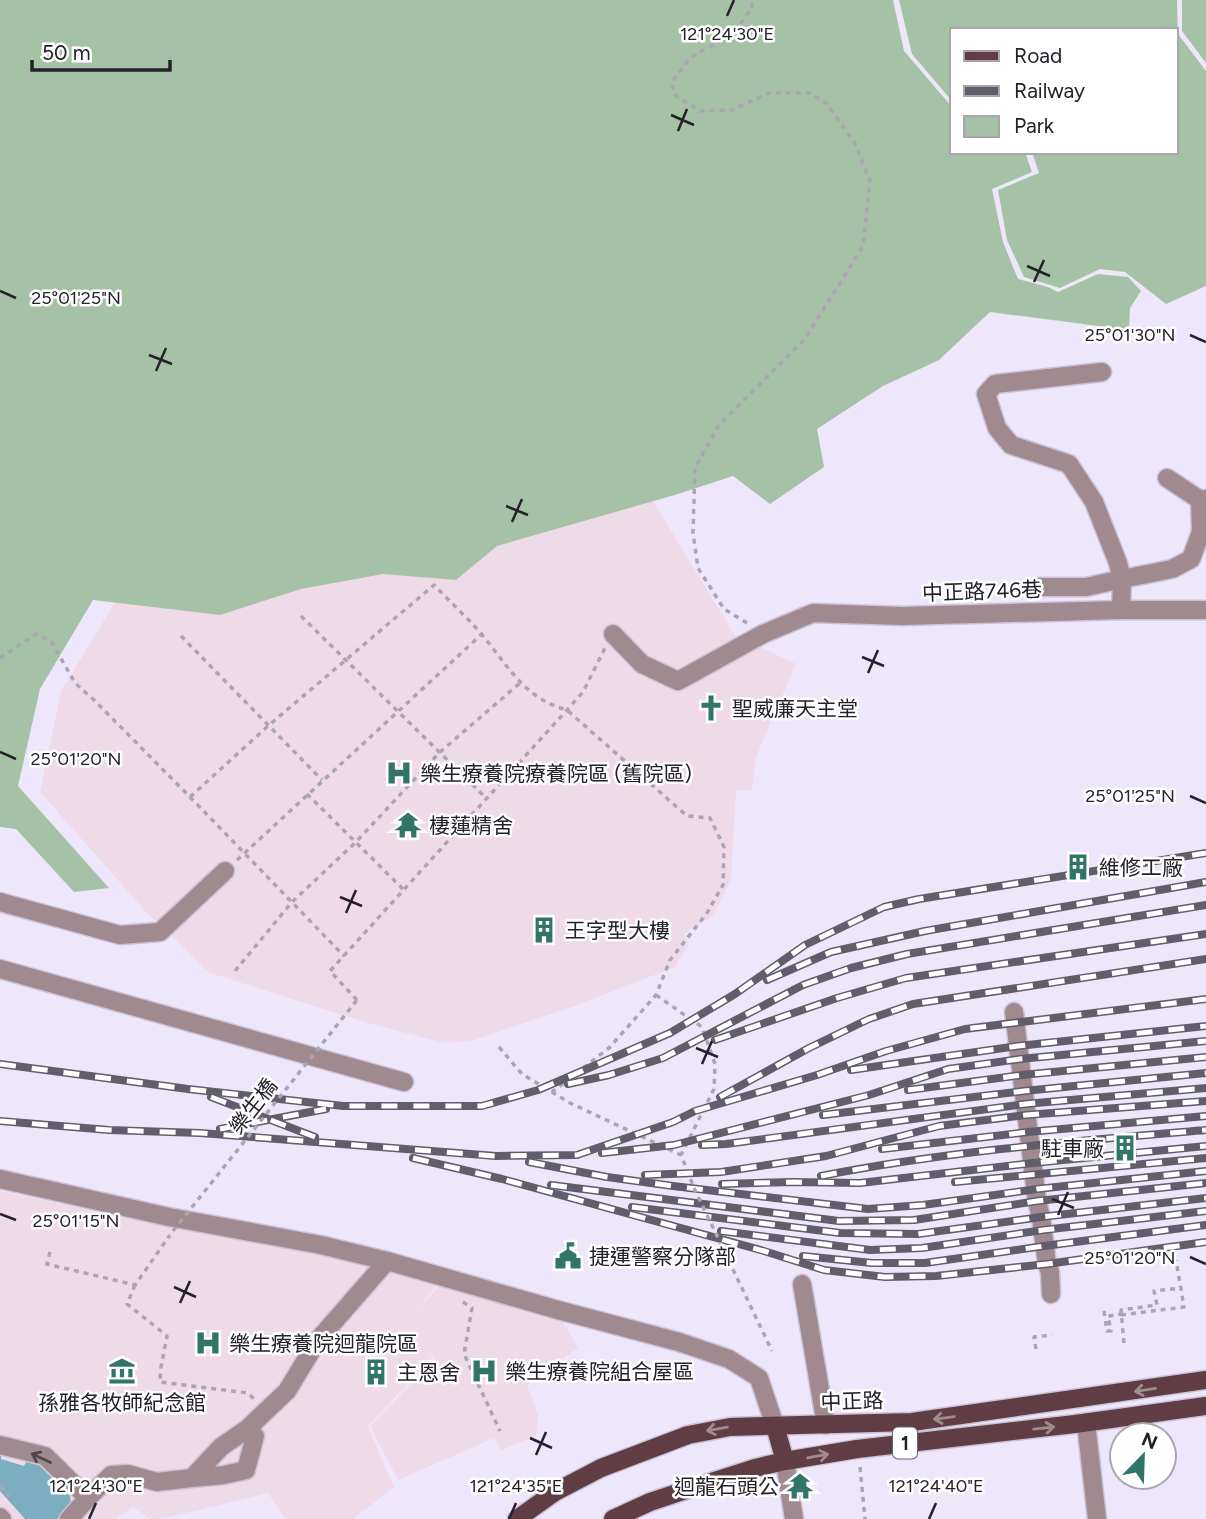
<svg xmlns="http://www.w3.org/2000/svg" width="1206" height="1519" font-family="Figtree,'Noto Sans TC',sans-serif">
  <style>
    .medical { fill: #efdae8 }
    .green { fill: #a6c2a6 }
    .water { fill: #7baec1 }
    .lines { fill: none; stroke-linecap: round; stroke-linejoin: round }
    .minor-casing { stroke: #cac3d6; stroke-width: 21 }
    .major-casing { stroke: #cac3d6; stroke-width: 21 }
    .path { stroke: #aaa4b5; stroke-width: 3.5; stroke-dasharray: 5 5; stroke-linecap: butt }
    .minor { stroke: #a08a8f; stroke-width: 18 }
    .major { stroke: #603d45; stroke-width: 18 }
    .rail-casing { stroke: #615d6a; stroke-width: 8 }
    .rail { stroke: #fff; stroke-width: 5; stroke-dasharray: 16; stroke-linecap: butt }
    .path-bridge { stroke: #aaa4b5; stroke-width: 3.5; stroke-dasharray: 5 5; stroke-linecap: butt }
    .oneway { stroke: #a08b8f }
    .oneway2 { stroke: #4f464d }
    .ticks { fill: none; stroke: #24212a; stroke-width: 2.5 }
    .labels { text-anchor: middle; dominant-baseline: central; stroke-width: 5; stroke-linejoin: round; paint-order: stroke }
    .shield { fill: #fff; stroke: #66646a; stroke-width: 2 }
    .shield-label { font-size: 19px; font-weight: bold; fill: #24212a }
    .street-label { font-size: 21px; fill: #24212a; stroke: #fff }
    .poi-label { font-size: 21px; fill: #24212a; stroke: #fff; text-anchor: start }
    .ticks-label { font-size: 18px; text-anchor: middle; fill: #24212a; stroke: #fff; stroke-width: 5; stroke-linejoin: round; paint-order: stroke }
  </style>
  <rect width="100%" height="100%" fill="#eee7fc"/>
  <g class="medical">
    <path d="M653 501 734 634 796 664 756 757 752 790H736L731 880 714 914 684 934 689 944 675 967 575 1006 474 1040 445 1043 371 1024 210 973 146 912 40 792 61 691 122 591 491 544Z"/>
    <path d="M0 1191 143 1222 302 1249 375 1267 437 1285 410 1318 439 1286 563 1322 578 1348 527 1385 538 1415 536 1436 501 1450 494 1438 398 1480 370 1426 436 1358 408 1334 433 1357 368 1426 394 1487 353 1519H285L268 1493 162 1519H150L133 1507 116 1519H10L0 1508Z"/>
  </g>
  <g class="green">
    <path d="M0 0H893L904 51 952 107V152H1025L1032 172 992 189 1003 242 1018 279 1048 287 1058 292 1098 274 1128 277 1141 291 1130 308 1129 330 990 312 939 360 883 386 817 429 824 467 770 504 733 476 678 494 497 546 456 580 383 574 301 589 220 615 93 600 40 689 18 786 109 888 74 892 16 829 0 827Z"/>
    <path d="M899 0H1177L1178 34 1206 71V286L1166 304 1125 272 1100 269 1060 288 1024 277 1007 240 998 190 1039 173 1032 152H1176V30H952V101L912 54Z"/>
    <path d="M1182 0H1206V63L1182 31Z"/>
  </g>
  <path class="water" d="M0 1455 1 1456V1459L24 1466 26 1462 39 1465 70 1496C73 1507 65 1513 57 1519H25L0 1491Z"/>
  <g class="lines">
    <g class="minor-casing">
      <g id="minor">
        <path d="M1167 478 1200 500"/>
        <path d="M1036 587H1086L1122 579 1118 563 1094 502 1069 464 1011 445 997 428 986 394 995 384 1102 372"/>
        <path d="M1121 610 1122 579 1172 569 1191 559 1201 532 1200 500 1206 499"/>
        <path d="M613 634 642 664 678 681 763 634 813 613 902 616 1121 610H1206"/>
        <path d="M0 902 120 935 160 932 225 871"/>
        <path d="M0 969 404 1082"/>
        <path d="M1014 1012 1037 1201 1041 1217 1047 1264 1050 1272 1051 1294"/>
        <path d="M0 1179 169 1217 321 1245 387 1261 558 1310 679 1342 729 1359 759 1378 775 1426"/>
        <path d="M802 1284 826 1425"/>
        <path d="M1086 1423 1097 1519"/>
        <path d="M247 1429 287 1391 318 1340 387 1261"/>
        <path d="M0 1445 45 1456 88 1498 69 1519"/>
        <path d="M785 1461 794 1519"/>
        <path d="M88 1498 111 1475 128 1474 157 1482 192 1478 221 1447 247 1429 255 1436 246 1470 224 1475 192 1478"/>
        <path d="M0 1517 2 1519"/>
      </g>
    </g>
    <g class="major-casing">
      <g id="major">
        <path d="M775 1426 785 1461"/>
        <path d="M517 1519 555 1492 601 1468 688 1435 730 1427 912 1422 1206 1380"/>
        <path d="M613 1519 650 1502 680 1492 755 1468 785 1461 857 1449 1075 1424 1206 1406"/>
      </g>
    </g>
    <g class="path">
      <path d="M301 616 487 799"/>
      <path d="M747 623 724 609 698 568 693 533 695 468 719 425 805 339 863 246 870 181 855 143 826 103 810 93H769L732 110 700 111 676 96 671 83 691 57 733 34 752 8V0"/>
      <path d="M181 636 322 780"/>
      <path d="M0 658 36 634 51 641 75 683 94 700 190 797 344 956"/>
      <path d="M307 794 404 890"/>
      <path d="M190 797 268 726 434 585C450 602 468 618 483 636 509 667 525 699 567 710L687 816 710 818 724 847 723 885 707 913 670 960 656 995 609 1048 552 1092"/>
      <path d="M237 860 482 634"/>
      <path d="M235 971 292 902 355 843 439 753 520 683"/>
      <path d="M656 995 702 1027 715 1064 714 1089 681 1155 694 1188"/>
      <path d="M357 1000 330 971 567 710 583 692 605 648"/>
      <path d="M499 1047 522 1074 570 1103 681 1155"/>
      <path d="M50 1252 47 1264 135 1285 170 1235"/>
      <path d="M135 1285 127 1304 167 1336 161 1367 160 1382 248 1393 255 1400"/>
      <path d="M463 1302 472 1308 464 1354 500 1431"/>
      <path d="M1104 1311 1107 1331H1111L1108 1316 1121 1314"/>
      <path d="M1121 1315 1184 1307 1176 1260"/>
      <path d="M1124 1343 1121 1310 1157 1305 1154 1291 1181 1288"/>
      <path d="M1036 1349 1034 1337 1052 1335"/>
      <path d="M860 1467 865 1519"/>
      <path d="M0 1486 8 1495 9 1500 7 1501"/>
    </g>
    <use href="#minor" class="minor"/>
    <use href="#major" class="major"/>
    <g class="rail-casing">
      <g id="rail">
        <path d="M767 980 831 952 925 931 1206 882"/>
        <path d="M715 1040 837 998 906 978 1206 934"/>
        <path d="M0 1064 188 1089 343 1106H482L538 1090 670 1033 735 994 805 945 884 907 919 899 1206 853"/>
        <path d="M851 1070 1018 1046 1206 1026"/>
        <path d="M568 1084 609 1075 663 1058 803 985 851 968 907 954 1206 905"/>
        <path d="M908 1090 1022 1075 1206 1057"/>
        <path d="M211 1097 315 1137"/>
        <path d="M720 1097 809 1048 869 1019 913 1004 1206 959"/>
        <path d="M823 1115 1024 1091 1206 1073"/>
        <path d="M0 1121 109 1130 200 1133 496 1156 577 1155 673 1122 695 1111 817 1075 886 1051 965 1029 1206 999"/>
        <path d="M220 1129 326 1109"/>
        <path d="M702 1145 726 1144 1025 1104 1206 1088"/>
        <path d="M882 1149 1028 1132 1206 1116"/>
        <path d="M602 1153 674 1145 869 1095 948 1069 1020 1059 1206 1041"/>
        <path d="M413 1158 502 1179 764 1251 824 1270 885 1277 936 1276 1047 1264 1206 1242"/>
        <path d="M529 1162 607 1177 673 1186 868 1209 923 1205 1037 1189 1206 1171"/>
        <path d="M645 1175 721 1172 826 1156 939 1126 1026 1115 1206 1101"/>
        <path d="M821 1176C948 1151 1077 1141 1206 1130"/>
        <path d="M955 1182 1206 1158"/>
        <path d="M722 1184 793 1182 860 1183 1033 1163 1206 1146"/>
        <path d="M551 1185 839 1221 914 1220 1037 1201 1206 1183"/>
        <path d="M632 1207 840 1233 918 1234 1041 1217 1206 1198"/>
        <path d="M721 1231 870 1250 922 1248 1043 1230 1206 1211"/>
        <path d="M803 1256 872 1263H925L1044 1246 1206 1225"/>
      </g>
    </g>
    <use href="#rail" class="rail"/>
    <g class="path-bridge">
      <path d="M694 1188 772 1351"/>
      <path d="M173 1231 357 1000"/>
    </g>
  </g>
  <defs><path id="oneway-shaft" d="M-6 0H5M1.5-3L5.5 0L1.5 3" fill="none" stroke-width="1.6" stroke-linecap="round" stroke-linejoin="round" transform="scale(1.75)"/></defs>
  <g class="oneway">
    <use href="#oneway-shaft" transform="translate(1145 1390) rotate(171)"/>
    <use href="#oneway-shaft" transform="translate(944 1418) rotate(172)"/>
    <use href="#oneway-shaft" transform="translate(1044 1428) rotate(-6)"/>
    <use href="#oneway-shaft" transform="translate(717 1429) rotate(170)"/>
    <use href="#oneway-shaft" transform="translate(818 1456) rotate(-10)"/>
  </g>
  <use class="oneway2" href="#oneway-shaft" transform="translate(41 1458) rotate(-155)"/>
  <path class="ticks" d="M727 16 734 0M671 115 694 125M678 131 687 109M1027 266 1050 276M1034 282 1044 260M0 291 16 298M1190 335 1206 342M149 355 172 364M156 371 166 348M506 506 528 515M512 522 522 499M862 657 884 666M868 673 878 650M0 752 16 759M1190 796 1206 803M340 897 362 906M346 913 356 890M696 1048 718 1057M702 1064 712 1041M1052 1199 1074 1208M0 1214 16 1220M1058 1215 1068 1192M1190 1257 1206 1264M174 1287 196 1297M180 1303 190 1281M530 1438 552 1448M536 1455 546 1432M89 1519 96 1503M509 1519 516 1503M929 1519 936 1503"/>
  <defs>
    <g id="church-bare" transform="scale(2.1)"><path d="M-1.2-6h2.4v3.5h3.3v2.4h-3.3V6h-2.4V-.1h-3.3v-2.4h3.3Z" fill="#317568" stroke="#fff" stroke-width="2.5" paint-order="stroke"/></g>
    <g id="hospital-bare" transform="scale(2.1)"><path d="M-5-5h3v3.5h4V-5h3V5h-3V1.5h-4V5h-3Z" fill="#317568" stroke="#fff" stroke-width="2.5" paint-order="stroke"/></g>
    <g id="temple-bare" transform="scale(2.1)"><path d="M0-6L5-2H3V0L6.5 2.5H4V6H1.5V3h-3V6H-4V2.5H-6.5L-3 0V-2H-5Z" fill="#317568" stroke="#fff" stroke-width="2.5" paint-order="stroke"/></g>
    <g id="building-bare" transform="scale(2.1)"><path d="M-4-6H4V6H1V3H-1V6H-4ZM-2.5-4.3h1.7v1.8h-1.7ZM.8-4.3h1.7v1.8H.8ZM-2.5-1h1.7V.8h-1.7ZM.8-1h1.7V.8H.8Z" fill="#317568" stroke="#fff" stroke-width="2.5" paint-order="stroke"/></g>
    <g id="civic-bare" transform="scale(2.1)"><path d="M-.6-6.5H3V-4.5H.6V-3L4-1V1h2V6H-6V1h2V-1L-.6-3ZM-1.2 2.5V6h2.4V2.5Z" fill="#317568" stroke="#fff" stroke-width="2.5" paint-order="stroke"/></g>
    <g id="museum-bare" transform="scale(2.1)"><path d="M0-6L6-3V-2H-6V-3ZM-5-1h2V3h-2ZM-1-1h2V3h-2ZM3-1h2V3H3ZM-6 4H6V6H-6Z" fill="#317568" stroke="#fff" stroke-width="2.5" paint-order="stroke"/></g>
  </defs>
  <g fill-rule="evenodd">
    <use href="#church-bare" x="711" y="708"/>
    <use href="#hospital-bare" x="399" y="773"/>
    <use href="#temple-bare" x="408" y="825"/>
    <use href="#building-bare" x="1078" y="867"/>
    <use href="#building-bare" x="544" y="930"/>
    <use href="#building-bare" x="1125" y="1148"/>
    <use href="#civic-bare" x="568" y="1256"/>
    <use href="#hospital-bare" x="208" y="1343"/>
    <use href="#museum-bare" x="122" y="1371"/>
    <use href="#hospital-bare" x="484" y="1371"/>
    <use href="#building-bare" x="376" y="1372"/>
    <use href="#temple-bare" x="800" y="1486"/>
  </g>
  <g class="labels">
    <rect class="shield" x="893" y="1427.5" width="24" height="31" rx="5"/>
    <g class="shield-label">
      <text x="905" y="1443">1</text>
    </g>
    <g class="street-label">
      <text transform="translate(982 591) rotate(-2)">中正路746巷</text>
      <text transform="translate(253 1106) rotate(-52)">樂生橋</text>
      <text transform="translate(852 1401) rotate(-2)">中正路</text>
    </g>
    <g class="poi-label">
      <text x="732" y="708">聖威廉天主堂</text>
      <text x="420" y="773">樂生療養院療養院區 (舊院區)</text>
      <text x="429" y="825">棲蓮精舍</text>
      <text x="1099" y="867">維修工廠</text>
      <text x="565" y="930">王字型大樓</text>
      <text x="1104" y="1148" text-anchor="end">駐車廠</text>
      <text x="589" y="1256">捷運警察分隊部</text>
      <text x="229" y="1343">樂生療養院迴龍院區</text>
      <text x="505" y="1371">樂生療養院組合屋區</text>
      <text x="397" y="1372">主恩舍</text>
      <text x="122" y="1402" text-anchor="middle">孫雅各牧師紀念館</text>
      <text x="779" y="1486" text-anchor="end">迴龍石頭公</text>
    </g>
  </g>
  <g class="ticks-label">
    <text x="727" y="40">121°24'30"E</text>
    <text x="76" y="304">25°01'25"N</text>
    <text x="1130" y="341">25°01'30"N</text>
    <text x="76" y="765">25°01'20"N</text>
    <text x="1130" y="802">25°01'25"N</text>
    <text x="76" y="1227">25°01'15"N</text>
    <text x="1130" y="1264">25°01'20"N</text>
    <text x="96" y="1492">121°24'30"E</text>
    <text x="516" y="1492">121°24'35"E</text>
    <text x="936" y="1492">121°24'40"E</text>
  </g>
  <rect x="950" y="28" width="228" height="126" fill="#ffffff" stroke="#a7a6aa" stroke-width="2"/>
  <rect x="964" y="51" width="35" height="10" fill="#603d45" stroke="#a7a6aa" stroke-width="2"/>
  <text x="1014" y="63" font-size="21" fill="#24212a">Road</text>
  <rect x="964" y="86" width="35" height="10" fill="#615d6a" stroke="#a7a6aa" stroke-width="2"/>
  <text x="1014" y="98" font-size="21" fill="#24212a">Railway</text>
  <rect x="964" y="116" width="35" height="21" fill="#a6c2a6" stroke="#a7a6aa" stroke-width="2"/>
  <text x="1014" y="133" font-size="21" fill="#24212a">Park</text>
  <g transform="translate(1143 1456) rotate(23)"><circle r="33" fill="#ffffff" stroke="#a7a6aa" stroke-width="2"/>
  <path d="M0-5L12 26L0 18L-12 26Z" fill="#317568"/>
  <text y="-10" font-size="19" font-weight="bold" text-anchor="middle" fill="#24212a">N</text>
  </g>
  <path d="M32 60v10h138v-10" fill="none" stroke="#24212a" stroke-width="3.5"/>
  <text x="42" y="60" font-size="21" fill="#24212a" stroke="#ffffff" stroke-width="5" paint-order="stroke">50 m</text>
</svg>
